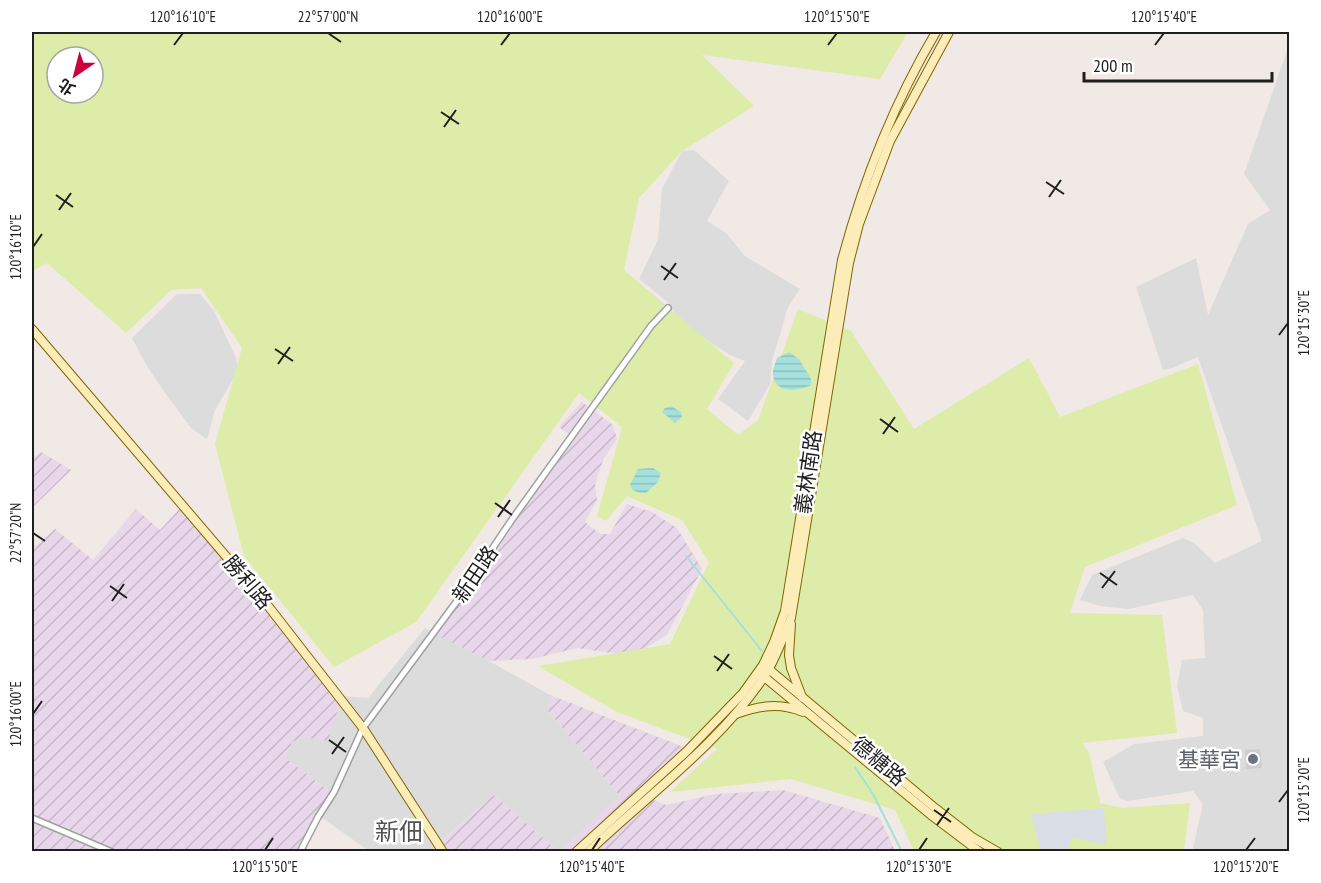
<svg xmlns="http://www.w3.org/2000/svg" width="1321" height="883" font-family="'PT Sans Narrow','Noto Sans TC',sans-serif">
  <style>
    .residential { fill: #dddcdc }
    .industrial { fill: url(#industrial-furrows) }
    .religious { fill: #cdcdcd }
    .grass { fill: #ddeca9; fill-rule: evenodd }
    .plaza { fill: #d9dde6 }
    .water { fill: url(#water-rules) }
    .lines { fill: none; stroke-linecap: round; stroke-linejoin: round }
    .stream { stroke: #a4e0dc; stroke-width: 2 }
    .street-casing { stroke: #a0a0a0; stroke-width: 8 }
    .secondary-casing { stroke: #7c6600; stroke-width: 10 }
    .street { stroke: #fff; stroke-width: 5 }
    .secondary { stroke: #fcecb7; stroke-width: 8 }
    .ticks { fill: none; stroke: #1f1f1f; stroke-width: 2 }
    .worship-dot { fill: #6b7280; stroke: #fff; stroke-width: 2 }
    .labels { text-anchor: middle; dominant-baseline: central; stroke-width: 5; stroke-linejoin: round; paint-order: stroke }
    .street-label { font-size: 21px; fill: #1f1f1f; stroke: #fff }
    .worship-label { font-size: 21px; fill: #5b616d; stroke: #fff; text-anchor: end }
    .quarter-label { font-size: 24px; fill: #525252; stroke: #fff }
    .neatline { fill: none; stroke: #1f1f1f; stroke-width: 2 }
    .ticks-label { font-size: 15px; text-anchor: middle; fill: #1f1f1f }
  </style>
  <defs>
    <pattern id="industrial-furrows" width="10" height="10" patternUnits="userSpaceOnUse" patternTransform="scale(1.5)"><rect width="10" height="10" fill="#e8d7ea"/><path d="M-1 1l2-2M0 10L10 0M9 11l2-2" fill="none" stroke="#c7b8c8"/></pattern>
    <pattern id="water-rules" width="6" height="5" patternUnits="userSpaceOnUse" patternTransform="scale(1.5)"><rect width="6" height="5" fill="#a4e0dc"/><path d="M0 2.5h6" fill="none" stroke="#8dc0bc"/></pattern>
  </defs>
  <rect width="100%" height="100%" fill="#f0e9e5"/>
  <g class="residential">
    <path d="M1289 45V851H1195L1193 848 1203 804 1193 791 1128 801 1120 799 1103 762 1134 744 1203 736V718L1183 711 1177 686 1182 660 1205 658 1203 610 1193 595 1129 609 1100 606 1080 600 1092 575 1183 538 1194 543 1215 563 1262 541 1198 357 1170 369 1163 370 1136 287 1196 258 1208 315 1248 224 1270 210 1244 174Z"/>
    <path d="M694 150 729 181 707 221 726 233 745 256 800 289 788 307 772 361 770 384 748 421 718 399 745 361 730 355 705 339 678 318 669 303 639 279 658 240 662 189 682 151Z"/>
    <path d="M177 294H200L214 311 236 358 238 371 215 410 207 439 191 428 163 390 147 366 132 338Z"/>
    <path d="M425 628 489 661 550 695 548 711 620 796 561 851H558L494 795 430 851H369L321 817 334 794 285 758 292 742 305 737 342 696 368 698Z"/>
  </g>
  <g class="industrial">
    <path d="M582 402 613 425 617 439 603 460 595 485 597 500 585 522 600 534H610L627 504 652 512 677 528 702 569 667 635 632 656 577 648 532 659 489 661 433 633 575 439 559 427Z"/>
    <path d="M41 452 71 470 32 508V459Z"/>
    <path d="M185 503 342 696 328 741 305 737 292 742 285 758 335 795 301 851 32 852V549L55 529 93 560 136 509 160 530Z"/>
    <path d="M550 695 686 748 637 793 666 805 716 794 783 790 880 818 895 851H561L620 796 548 711Z"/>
    <path d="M494 795 558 851 430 852Z"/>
  </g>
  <path class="religious" d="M1260 749 1262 768 1246 769 1245 750Z"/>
  <path class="grass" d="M32 32H908L880 79 702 55 754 106 682 151 639 198 624 270 734 363 707 409 738 435 758 420 798 309 851 331 914 429 1029 358 1060 417 1198 364 1237 505 1085 567 1070 613 1162 615 1177 733 1082 743 1089 752 1100 803 1122 808 1190 803 1184 851H914L895 810 791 779 670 792 717 749 617 712 538 666 670 644 709 562 682 520 627 496 606 521 597 516 622 427 579 393 416 622 334 667 244 556 215 444 242 348 201 288 171 290 126 333 47 263 32 271ZM57 57H93V93H57Z"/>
  <path class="plaza" d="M1104 808 1106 845 1072 837 1068 851H1041L1031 814Z"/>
  <g class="water">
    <path d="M789 352 799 359 811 379V385C797 392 773 394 773 372 773 367 776 363 777 358Z"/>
    <path d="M671 406 681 412 682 417 675 423 662 412 665 408Z"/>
    <path d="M653 468 661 473 658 482 646 493C638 493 633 492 630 485L638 469Z"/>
  </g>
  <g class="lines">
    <g class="stream">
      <path d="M686 556 762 651"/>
      <path d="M855 767 873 794 902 852"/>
    </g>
    <g class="street-casing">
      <g id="street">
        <path d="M32 818 112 852"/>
        <path d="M300 852 318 817 334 792 363 728 457 601 513 518 651 326 668 308"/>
      </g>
    </g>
    <g class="secondary-casing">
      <g id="secondary">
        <path d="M32 329 265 602 363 728 443 852"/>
        <path d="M791 624 789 655 791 668 802 697"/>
        <path d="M765 666 935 808 972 837 998 852"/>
        <path d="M762 675 931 815 980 852"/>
        <path d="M736 714C759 706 779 702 803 712"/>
        <path d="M576 852 687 751 743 693 763 665 774 642 785 611 842 260C863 181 894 103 936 32"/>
        <path d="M588 852C648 795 718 745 764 677 776 659 783 637 791 618L849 263 859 224 890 141 949 32"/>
      </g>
    </g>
    <use href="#street" class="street"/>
    <use href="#secondary" class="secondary"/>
  </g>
  <path class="ticks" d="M328 33 341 42M174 45 183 33M501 45 510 33M828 45 837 33M1155 45 1164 33M441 112 459 124M444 127 456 110M1046 182 1064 194M56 195 73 207M1049 197 1061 180M59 210 71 193M33 247 42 234M661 266 678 278M664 280 676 263M1279 335 1288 323M275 349 293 361M278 364 290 347M880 419 898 432M883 434 895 417M495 503 512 515M498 517 510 500M33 533 45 541M1100 573 1117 585M110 586 127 598M1102 588 1115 571M112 601 124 584M714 656 732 669M717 671 729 654M33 714 42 701M329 740 346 752M332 754 344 737M1279 802 1288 790M934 810 951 822M937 825 949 808M265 850 273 838M592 850 600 838M919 850 927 838M1246 850 1255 838"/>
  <circle class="worship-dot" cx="1253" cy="759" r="6"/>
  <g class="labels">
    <g class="street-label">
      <text transform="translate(808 472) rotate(-82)">義林南路</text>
      <text transform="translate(475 574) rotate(-56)">新田路</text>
      <text transform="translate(248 582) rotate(50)">勝利路</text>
      <text transform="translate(879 761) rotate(40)">德糖路</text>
    </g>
    <g class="worship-label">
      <text x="1241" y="759">基華宮</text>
    </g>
    <g class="quarter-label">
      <text x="399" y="831">新佃</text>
    </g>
  </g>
  <rect width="1321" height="883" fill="none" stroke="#ffffff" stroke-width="66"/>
  <g transform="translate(75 75) rotate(215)"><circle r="28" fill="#ffffff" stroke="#a5a5a5" stroke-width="1.5"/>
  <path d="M0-4.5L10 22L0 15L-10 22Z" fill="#ce003b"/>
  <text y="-9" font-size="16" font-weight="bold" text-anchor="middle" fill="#1f1f1f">北</text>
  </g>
  <path d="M1084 72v9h188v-9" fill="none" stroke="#1f1f1f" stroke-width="3"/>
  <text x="1093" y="72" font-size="18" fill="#1f1f1f" stroke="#ffffff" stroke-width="4.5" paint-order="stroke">200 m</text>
  <rect x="33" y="33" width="1255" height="817" class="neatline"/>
  <g class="ticks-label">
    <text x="183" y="22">120°16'10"E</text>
    <text x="328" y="22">22°57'00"N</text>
    <text x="510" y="22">120°16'00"E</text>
    <text x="837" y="22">120°15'50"E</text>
    <text x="1164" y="22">120°15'40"E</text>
    <text transform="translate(16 247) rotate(-90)" y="5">120°16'10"E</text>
    <text transform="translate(1304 323) rotate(-90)" y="5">120°15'30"E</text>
    <text transform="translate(16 533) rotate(-90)" y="5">22°57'20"N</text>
    <text transform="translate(16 714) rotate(-90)" y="5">120°16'00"E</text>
    <text transform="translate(1304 790) rotate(-90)" y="5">120°15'20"E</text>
    <text x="265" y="872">120°15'50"E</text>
    <text x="592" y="872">120°15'40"E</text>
    <text x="919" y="872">120°15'30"E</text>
    <text x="1246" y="872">120°15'20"E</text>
  </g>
</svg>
